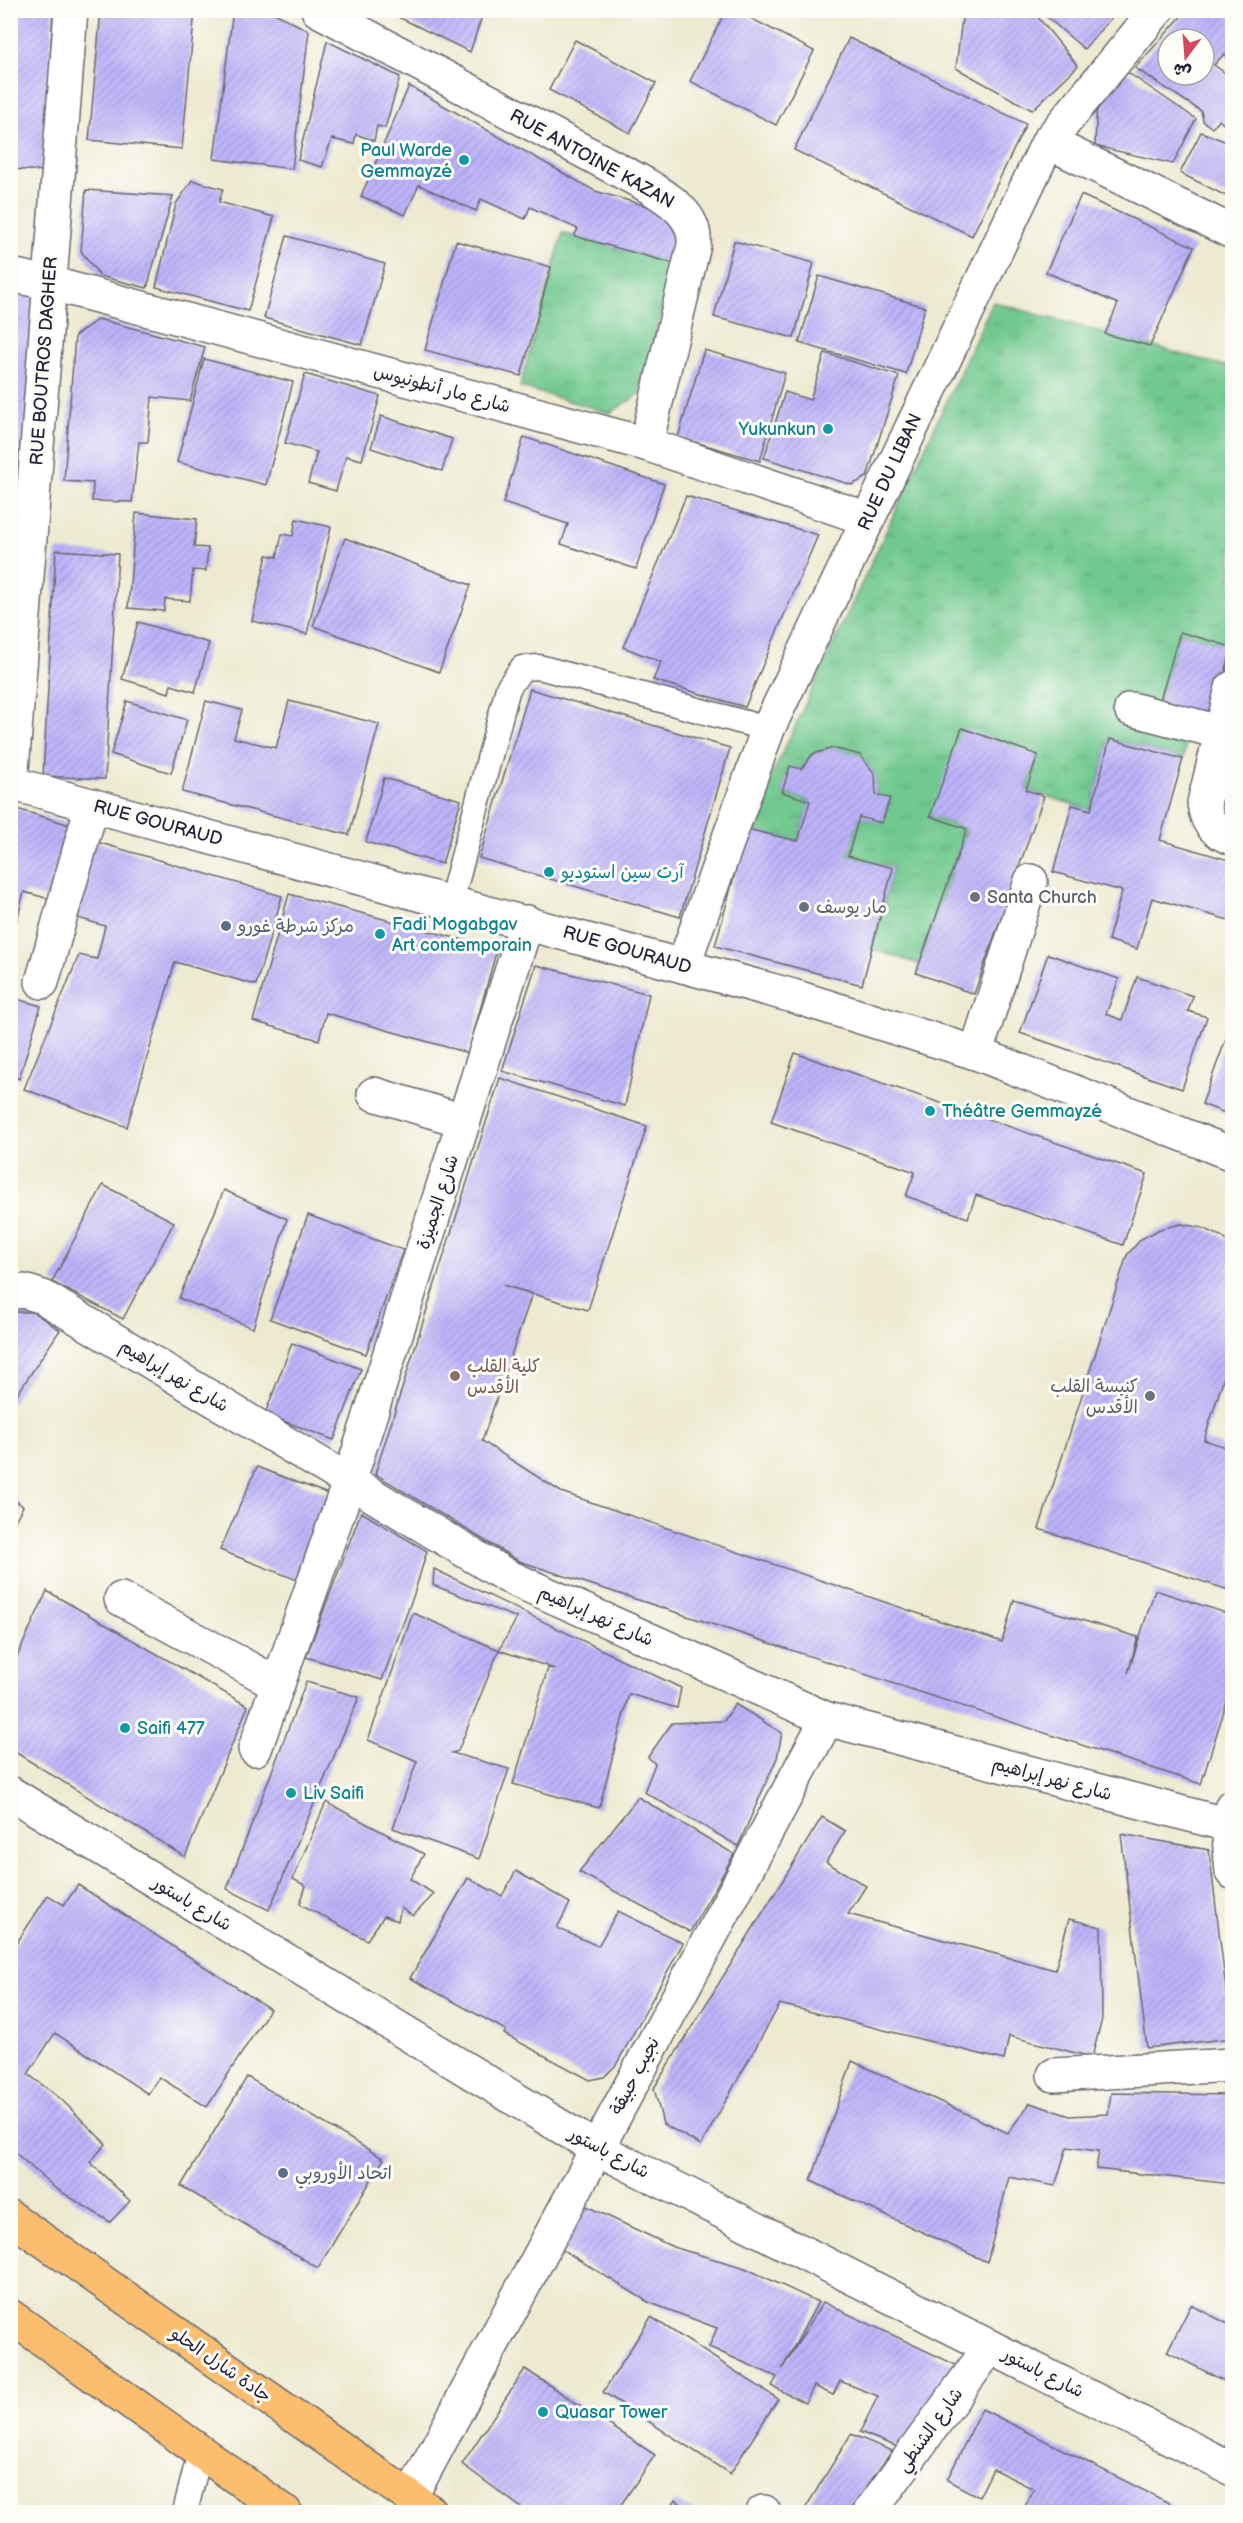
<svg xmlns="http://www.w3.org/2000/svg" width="1243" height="2523" font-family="'Balsamiq Sans','Playpen Sans Arabic',sans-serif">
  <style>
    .park { fill: url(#park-tufts); stroke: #4a7665; stroke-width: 1.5 }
    .building { fill: url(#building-hatch); fill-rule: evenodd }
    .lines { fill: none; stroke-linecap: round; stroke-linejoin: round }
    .service-casing { stroke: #696870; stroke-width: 27 }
    .pedestrian-casing { stroke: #696870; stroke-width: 36 }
    .minor-casing { stroke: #696870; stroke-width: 36 }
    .tertiary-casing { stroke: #696870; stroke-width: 36 }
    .motorway-casing { stroke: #696870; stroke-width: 36 }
    .service { stroke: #fff; stroke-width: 24 }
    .pedestrian { stroke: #fff; stroke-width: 33 }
    .minor { stroke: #fff; stroke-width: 33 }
    .tertiary { stroke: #fff; stroke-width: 33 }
    .motorway { stroke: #fbbe6e; stroke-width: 33 }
    .culture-dot { fill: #0f9aa8; stroke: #fdfcf7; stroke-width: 2 }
    .worship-dot { fill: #6b7280; stroke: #fdfcf7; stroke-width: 2 }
    .service-dot { fill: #5c6f8a; stroke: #fdfcf7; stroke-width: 2 }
    .education-dot { fill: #8d6e63; stroke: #fdfcf7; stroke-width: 2 }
    .labels { text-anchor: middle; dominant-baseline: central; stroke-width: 6; stroke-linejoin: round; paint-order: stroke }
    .culture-label { font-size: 18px; fill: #0d838f; stroke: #fdfcf7; text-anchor: start }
    .street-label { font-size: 18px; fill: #22223b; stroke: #fdfcf7 }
    .worship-label { font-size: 18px; fill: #5b616d; stroke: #fdfcf7; text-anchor: start }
    .service-label { font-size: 18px; fill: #4e5e75; stroke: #fdfcf7; text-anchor: start }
    .education-label { font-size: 18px; fill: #785e54; stroke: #fdfcf7; text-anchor: start }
  </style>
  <defs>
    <pattern id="park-tufts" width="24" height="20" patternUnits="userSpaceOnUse" patternTransform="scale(1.5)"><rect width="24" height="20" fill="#71c98f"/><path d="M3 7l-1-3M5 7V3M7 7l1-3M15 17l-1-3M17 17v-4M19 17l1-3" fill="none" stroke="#62ac7c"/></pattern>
    <pattern id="building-hatch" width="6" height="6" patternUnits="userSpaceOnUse" patternTransform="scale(1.5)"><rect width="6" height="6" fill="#bdb3f9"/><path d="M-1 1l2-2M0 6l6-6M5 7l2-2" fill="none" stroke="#a29ad6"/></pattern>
  </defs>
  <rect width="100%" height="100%" fill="#fdfcf7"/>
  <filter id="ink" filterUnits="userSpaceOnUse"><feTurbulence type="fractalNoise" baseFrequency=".0167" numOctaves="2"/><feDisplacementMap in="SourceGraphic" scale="12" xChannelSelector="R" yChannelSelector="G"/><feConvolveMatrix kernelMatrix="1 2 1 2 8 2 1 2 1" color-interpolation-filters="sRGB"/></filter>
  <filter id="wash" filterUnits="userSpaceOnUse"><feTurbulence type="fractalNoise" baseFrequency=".008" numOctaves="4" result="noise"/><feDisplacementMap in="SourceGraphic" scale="24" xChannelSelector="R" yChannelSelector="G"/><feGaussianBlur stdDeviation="1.35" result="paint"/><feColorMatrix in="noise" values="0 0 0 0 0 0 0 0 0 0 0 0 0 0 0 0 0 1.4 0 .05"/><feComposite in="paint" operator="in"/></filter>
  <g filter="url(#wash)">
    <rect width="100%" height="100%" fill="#eeead1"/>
    <g class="park">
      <path d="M563 233 675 264 639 394 610 413 520 387Z"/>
      <path d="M993 302 1232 368V647L1180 632 1158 707 1191 717 1183 759 1110 739 1091 810 1026 790 1038 755 930 816 967 829 919 964 872 949 893 868 848 856 859 817 882 823 890 799 876 795 875 774 860 755 833 748 813 754 801 769 790 767 782 792 810 801 798 841 747 829Z"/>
    </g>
    <g id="blocks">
      <g class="building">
        <path d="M10 10H53L44 171 10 169Z"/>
        <path d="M101 10H195L182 149 89 140Z"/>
        <path d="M233 10H269L309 31 292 169 214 159Z"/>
        <path d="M384 10H484L470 52Z"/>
        <path d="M726 10H735L814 51 776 125 690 81Z"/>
        <path d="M963 10H1032L1078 66 1032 110 956 68Z"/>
        <path d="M1039 10H1118L1084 49Z"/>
        <path d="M1187 10H1232V60L1224 54 1214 65 1232 78V94L1226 103 1232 109V132L1219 120 1212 128 1203 121 1201 111 1135 68ZM1168 39H1204V75H1168Z"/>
        <path d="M849 38 1026 124 972 236 794 150Z"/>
        <path d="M575 40 656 83 630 133 549 90Z"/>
        <path d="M327 41 400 77 385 128 377 126 374 141 356 134 354 144 332 139 322 167 298 160Z"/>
        <path d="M1124 70 1196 119 1173 164 1095 146 1097 101Z"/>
        <path d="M409 86 595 191 664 211 679 240 675 264 574 236 578 229 530 207 525 219 481 199 476 211 419 185 405 215 361 196Z"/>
        <path d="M1201 132 1232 144V185L1226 196 1180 173Z"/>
        <path d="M192 180 223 189 219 202 274 217 248 311 156 287 176 204Z"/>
        <path d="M86 190 173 196 147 288 100 276 81 251Z"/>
        <path d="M1081 195 1194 247 1150 346 1105 334 1118 304 1046 272Z"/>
        <path d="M287 236 385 264 362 345 264 318Z"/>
        <path d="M456 241 551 267 521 376 425 350Z"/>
        <path d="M734 241 814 263 794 338 714 317Z"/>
        <path d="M819 276 925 307 906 374 799 343Z"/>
        <path d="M10 292 35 294 16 574H10Z"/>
        <path d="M98 319 205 347 190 401 152 397 148 442H139L132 502 92 501 93 483 64 481 75 336Z"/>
        <path d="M704 350 785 373 760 461 678 437Z"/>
        <path d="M825 353 899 376 867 477 852 485 764 458 785 392 810 400Z"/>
        <path d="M204 359 293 382 266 485 177 462Z"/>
        <path d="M305 374 380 396 362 460 346 456 336 491 308 483 317 452 285 443Z"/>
        <path d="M381 416 452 439 442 471 371 448Z"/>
        <path d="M524 437 664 484 636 569 561 544 568 524 503 503Z"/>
        <path d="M686 496 818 535 745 707 653 680 661 662 623 647Z"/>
        <path d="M136 513 197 519 194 547 208 548 206 571 193 570 190 601 165 599 164 611 128 608Z"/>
        <path d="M296 519 331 527 307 634 252 621 267 555 277 557 282 534 293 536Z"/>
        <path d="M345 538 471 585 439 672 313 626Z"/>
        <path d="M56 550 118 554 105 779 43 776Z"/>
        <path d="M138 622 209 643 195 692 171 685 169 693 122 679Z"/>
        <path d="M1180 632 1232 647 1212 723 1158 707Z"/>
        <path d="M530 689 730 748 680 917 479 858Z"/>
        <path d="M127 701 187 720 171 773 111 754Z"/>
        <path d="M206 701 242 710 234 738 276 748 289 701 379 724 349 835 182 792Z"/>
        <path d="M962 728 1038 755 1026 790 1044 796 974 994 916 973 967 829 930 816Z"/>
        <path d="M1110 739 1183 759 1160 840 1232 861V921L1152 898 1137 949 1108 940 1122 891 1053 872 1072 805 1091 810Z"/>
        <path d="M833 748 860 755 875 774 876 795 890 798 882 823 859 817 848 856 893 868 862 985 715 946 747 829 798 841 810 801 782 792 790 766 801 769 813 754Z"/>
        <path d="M384 778 461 800 442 864 366 842Z"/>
        <path d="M10 807 77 827 57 901 24 892 11 944Z"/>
        <path d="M90 840 282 896 256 985 175 962 127 1127 24 1089 79 955 97 959 105 926 68 915Z"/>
        <path d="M289 894 497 949 468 1053 326 1013 319 1040 253 1021Z"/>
        <path d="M1048 954 1119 979 1106 1014 1122 1020 1137 977 1193 996 1188 1011 1207 1017 1182 1089 1020 1033Z"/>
        <path d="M536 965 649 994 625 1106 502 1071Z"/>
        <path d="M10 997 41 1006 19 1079 10 1074Z"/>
        <path d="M1232 1023V1116L1202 1104Z"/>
        <path d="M795 1053 1147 1174 1123 1245 976 1195 968 1218 906 1196 915 1172 771 1122Z"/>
        <path d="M500 1078 647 1126 588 1310 503 1285 532 1294 482 1441 561 1492 1002 1642 1014 1600 1138 1637 1128 1673 1155 1590 1232 1615V1685L1201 1784 519 1561 375 1474Z"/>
        <path d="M103 1185 174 1222 123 1319 52 1282Z"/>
        <path d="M224 1190 287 1219 253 1328 179 1298Z"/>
        <path d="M308 1215 403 1250 366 1354 270 1319Z"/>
        <path d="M1181 1224 1203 1228 1223 1237 1232 1247V1352L1204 1440 1232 1449V1591L1039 1529 1127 1255 1141 1239 1160 1229Z"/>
        <path d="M10 1312H33L60 1330 10 1405Z"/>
        <path d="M292 1343 361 1369 334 1440 265 1414Z"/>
        <path d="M257 1467 331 1495 300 1581 220 1550Z"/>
        <path d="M10 1497 23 1506 10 1530Z"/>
        <path d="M361 1512 427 1551 414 1594 382 1680 306 1657Z"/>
        <path d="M434 1569 681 1688 677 1708 629 1694 599 1808 513 1784 548 1668 555 1669 499 1650 517 1618 433 1585Z"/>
        <path d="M47 1591 248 1706 185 1857 10 1749V1672Z"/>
        <path d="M413 1613 499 1650 458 1751 452 1753 509 1769 479 1859 393 1828 417 1761 368 1740Z"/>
        <path d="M306 1682 359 1697 269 1910 227 1889Z"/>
        <path d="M735 1704 782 1733 777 1758 738 1846 644 1792 655 1764 648 1757 672 1723 724 1721Z"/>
        <path d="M638 1797 734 1854 690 1932 579 1872Z"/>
        <path d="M326 1802 424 1854 410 1879 434 1894 413 1916 401 1908 398 1921 384 1916 367 1940 300 1904 306 1886 293 1879Z"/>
        <path d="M822 1817 845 1831 826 1862 866 1886 848 1914 1055 1970 1069 1919 1101 1927 1102 2019 1092 2057 1009 2036 1004 2060 780 2004 701 2145 663 2124 654 2088Z"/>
        <path d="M1121 1834 1209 1850 1232 2038 1147 2048Z"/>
        <path d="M516 1871 570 1903 557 1928 598 1946 618 1911 683 1943 616 2065 604 2077 590 2080 504 2034 506 2030 410 1978 468 1878 502 1896Z"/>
        <path d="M78 1885 270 2009 207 2107 159 2077 148 2094 55 2033 28 2074 61 2099 106 2144 90 2162 130 2201 110 2222 55 2188 10 2148V1953L48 1895 64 1905Z"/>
        <path d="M852 2061 1008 2133 1030 2103 1070 2116 1108 2114 1111 2093 1231 2095 1232 2184 1096 2169 1099 2151 1067 2147 1055 2186 1009 2177 987 2262 811 2181Z"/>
        <path d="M247 2077 384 2159 318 2268 181 2186Z"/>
        <path d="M582 2204 673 2247 745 2268 818 2302 782 2369 823 2302 956 2365 900 2448 860 2432 878 2396 840 2381 833 2395 814 2386 805 2403 772 2386 777 2377 709 2347 717 2328 648 2302 561 2249Z"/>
        <path d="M1191 2305 1232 2326V2385L1167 2352Z"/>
        <path d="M651 2317 778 2399 730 2474 603 2392Z"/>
        <path d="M525 2369 655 2455 616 2512H527L462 2464Z"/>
        <path d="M982 2409 1171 2504 1167 2512H1022L1034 2489 993 2469 979 2497 947 2480Z"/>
        <path d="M851 2434 892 2451 849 2512H803Z"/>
        <path d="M675 2500 694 2512H667Z"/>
      </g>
    </g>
  </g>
  <g filter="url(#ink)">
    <use href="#blocks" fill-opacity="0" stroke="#696870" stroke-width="1.5"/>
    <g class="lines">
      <g class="service-casing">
        <g id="service">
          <path d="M451 902 508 688 522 668 539 667 768 729"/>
          <path d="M185 2512 200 2452"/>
        </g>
      </g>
      <g class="pedestrian-casing">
        <g id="pedestrian">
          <path d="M1131 709 1220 732"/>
          <path d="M42 982 92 805"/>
          <path d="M976 1053 1031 881"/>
          <path d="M374 1094 464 1121"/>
          <path d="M121 1599 278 1684"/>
          <path d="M255 1749 349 1482"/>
          <path d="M1054 2075 1232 2065"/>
          <path d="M763 2512H764"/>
        </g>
      </g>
      <g class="minor-casing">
        <g id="minor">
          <path d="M318 10 643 183C666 197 697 214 694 245L646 444"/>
          <path d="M1048 142 1232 232"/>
          <path d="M10 275 49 283 646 444 868 519"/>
          <path d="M1232 688 1204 803C1206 822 1214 832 1232 838"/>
          <path d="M11 783 71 10"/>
          <path d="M683 966 768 729 1048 142 1157 10"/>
          <path d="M10 1293 24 1291 43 1297 507 1576 827 1719 1232 1826"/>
          <path d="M349 1482 527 922"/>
          <path d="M1232 1806 1228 1825 1232 1872"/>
          <path d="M410 2498 827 1719"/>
          <path d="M870 2512 990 2347"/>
        </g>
      </g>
      <g class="tertiary-casing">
        <g id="tertiary">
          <path d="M10 783 793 996 976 1053 1232 1154"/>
          <path d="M10 1793 596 2148 1232 2469"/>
        </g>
      </g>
      <g class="motorway-casing">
        <g id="motorway">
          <path d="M10 2217 431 2512"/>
          <path d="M10 2316 285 2512"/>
        </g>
      </g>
      <use href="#service" class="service"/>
      <use href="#pedestrian" class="pedestrian"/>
      <use href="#minor" class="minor"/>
      <use href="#tertiary" class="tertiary"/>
      <use href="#motorway" class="motorway"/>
    </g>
  </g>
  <g class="culture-dot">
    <circle cx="464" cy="160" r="6"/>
    <circle cx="828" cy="429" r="6"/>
    <circle cx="549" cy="872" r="6"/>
    <circle cx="380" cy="934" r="6"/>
    <circle cx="930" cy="1111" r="6"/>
    <circle cx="125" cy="1728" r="6"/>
    <circle cx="291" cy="1793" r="6"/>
    <circle cx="543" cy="2412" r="6"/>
  </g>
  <g class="worship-dot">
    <circle cx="975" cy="897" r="6"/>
    <circle cx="804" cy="907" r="6"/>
    <circle cx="1150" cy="1396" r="6"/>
  </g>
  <g class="service-dot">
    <circle cx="226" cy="926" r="6"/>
    <circle cx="283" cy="2173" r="6"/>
  </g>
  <circle class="education-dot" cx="455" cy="1376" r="6"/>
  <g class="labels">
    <g class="culture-label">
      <text x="452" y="150" text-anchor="end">Paul Warde<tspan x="452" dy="21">Gemmayzé</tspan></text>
      <text x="816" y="429" text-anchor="end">Yukunkun</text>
      <text x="561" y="872">آرت سين استوديو</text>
      <text x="392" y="924">Fadi Mogabgav<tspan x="392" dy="21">Art contemporain</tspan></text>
      <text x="942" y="1111">Théâtre Gemmayzé</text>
      <text x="137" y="1728">Saifi 477</text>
      <text x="303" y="1793">Liv Saifi</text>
      <text x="555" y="2412">Quasar Tower</text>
    </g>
    <g class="street-label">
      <text transform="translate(592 159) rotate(29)">RUE ANTOINE KAZAN</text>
      <text transform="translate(44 361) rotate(-86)">RUE BOUTROS DAGHER</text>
      <text transform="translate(442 389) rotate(15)">شارع مار أنطونيوس</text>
      <text transform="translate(890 472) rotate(-65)">RUE DU LIBAN</text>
      <text transform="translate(158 823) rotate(15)">RUE GOURAUD</text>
      <text transform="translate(627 950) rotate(16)">RUE GOURAUD</text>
      <text transform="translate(438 1202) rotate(-72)">شارع الجميزة</text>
      <text transform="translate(174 1376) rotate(31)">شارع نهر إبراهيم</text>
      <text transform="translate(596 1616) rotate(24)">شارع نهر إبراهيم</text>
      <text transform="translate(1052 1779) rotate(15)">شارع نهر إبراهيم</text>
      <text transform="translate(192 1904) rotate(31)">شارع باستور</text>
      <text transform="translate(635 2076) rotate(-62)">نجيب حبيقة</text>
      <text transform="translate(609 2153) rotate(28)">شارع باستور</text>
      <text transform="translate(221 2365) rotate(35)">جادة شارل الحلو</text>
      <text transform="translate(1043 2373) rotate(27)">شارع باستور</text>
      <text transform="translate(930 2430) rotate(-54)">شارع الشنطي</text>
    </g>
    <g class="worship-label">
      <text x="987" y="897">Santa Church</text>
      <text x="816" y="907">مار يوسف</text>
      <text x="1138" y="1386" text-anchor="end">كنيسة القلب<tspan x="1138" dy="21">الأقدس</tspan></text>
    </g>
    <g class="service-label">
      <text x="238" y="926">مركز شرطة غورو</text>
      <text x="295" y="2173">اتحاد الأوروبي</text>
    </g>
    <g class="education-label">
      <text x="467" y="1366">كلية القلب<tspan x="467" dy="21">الأقدس</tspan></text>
    </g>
  </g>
  <rect width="1243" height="2523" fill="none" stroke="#fdfcf7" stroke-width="36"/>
  <g transform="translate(1186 57) rotate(196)"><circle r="28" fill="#fdfcf7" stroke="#a5a5ac" stroke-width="1.5"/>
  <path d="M0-4.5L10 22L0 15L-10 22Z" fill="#d1495b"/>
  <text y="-9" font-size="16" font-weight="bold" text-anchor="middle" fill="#22223b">ش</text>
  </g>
</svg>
